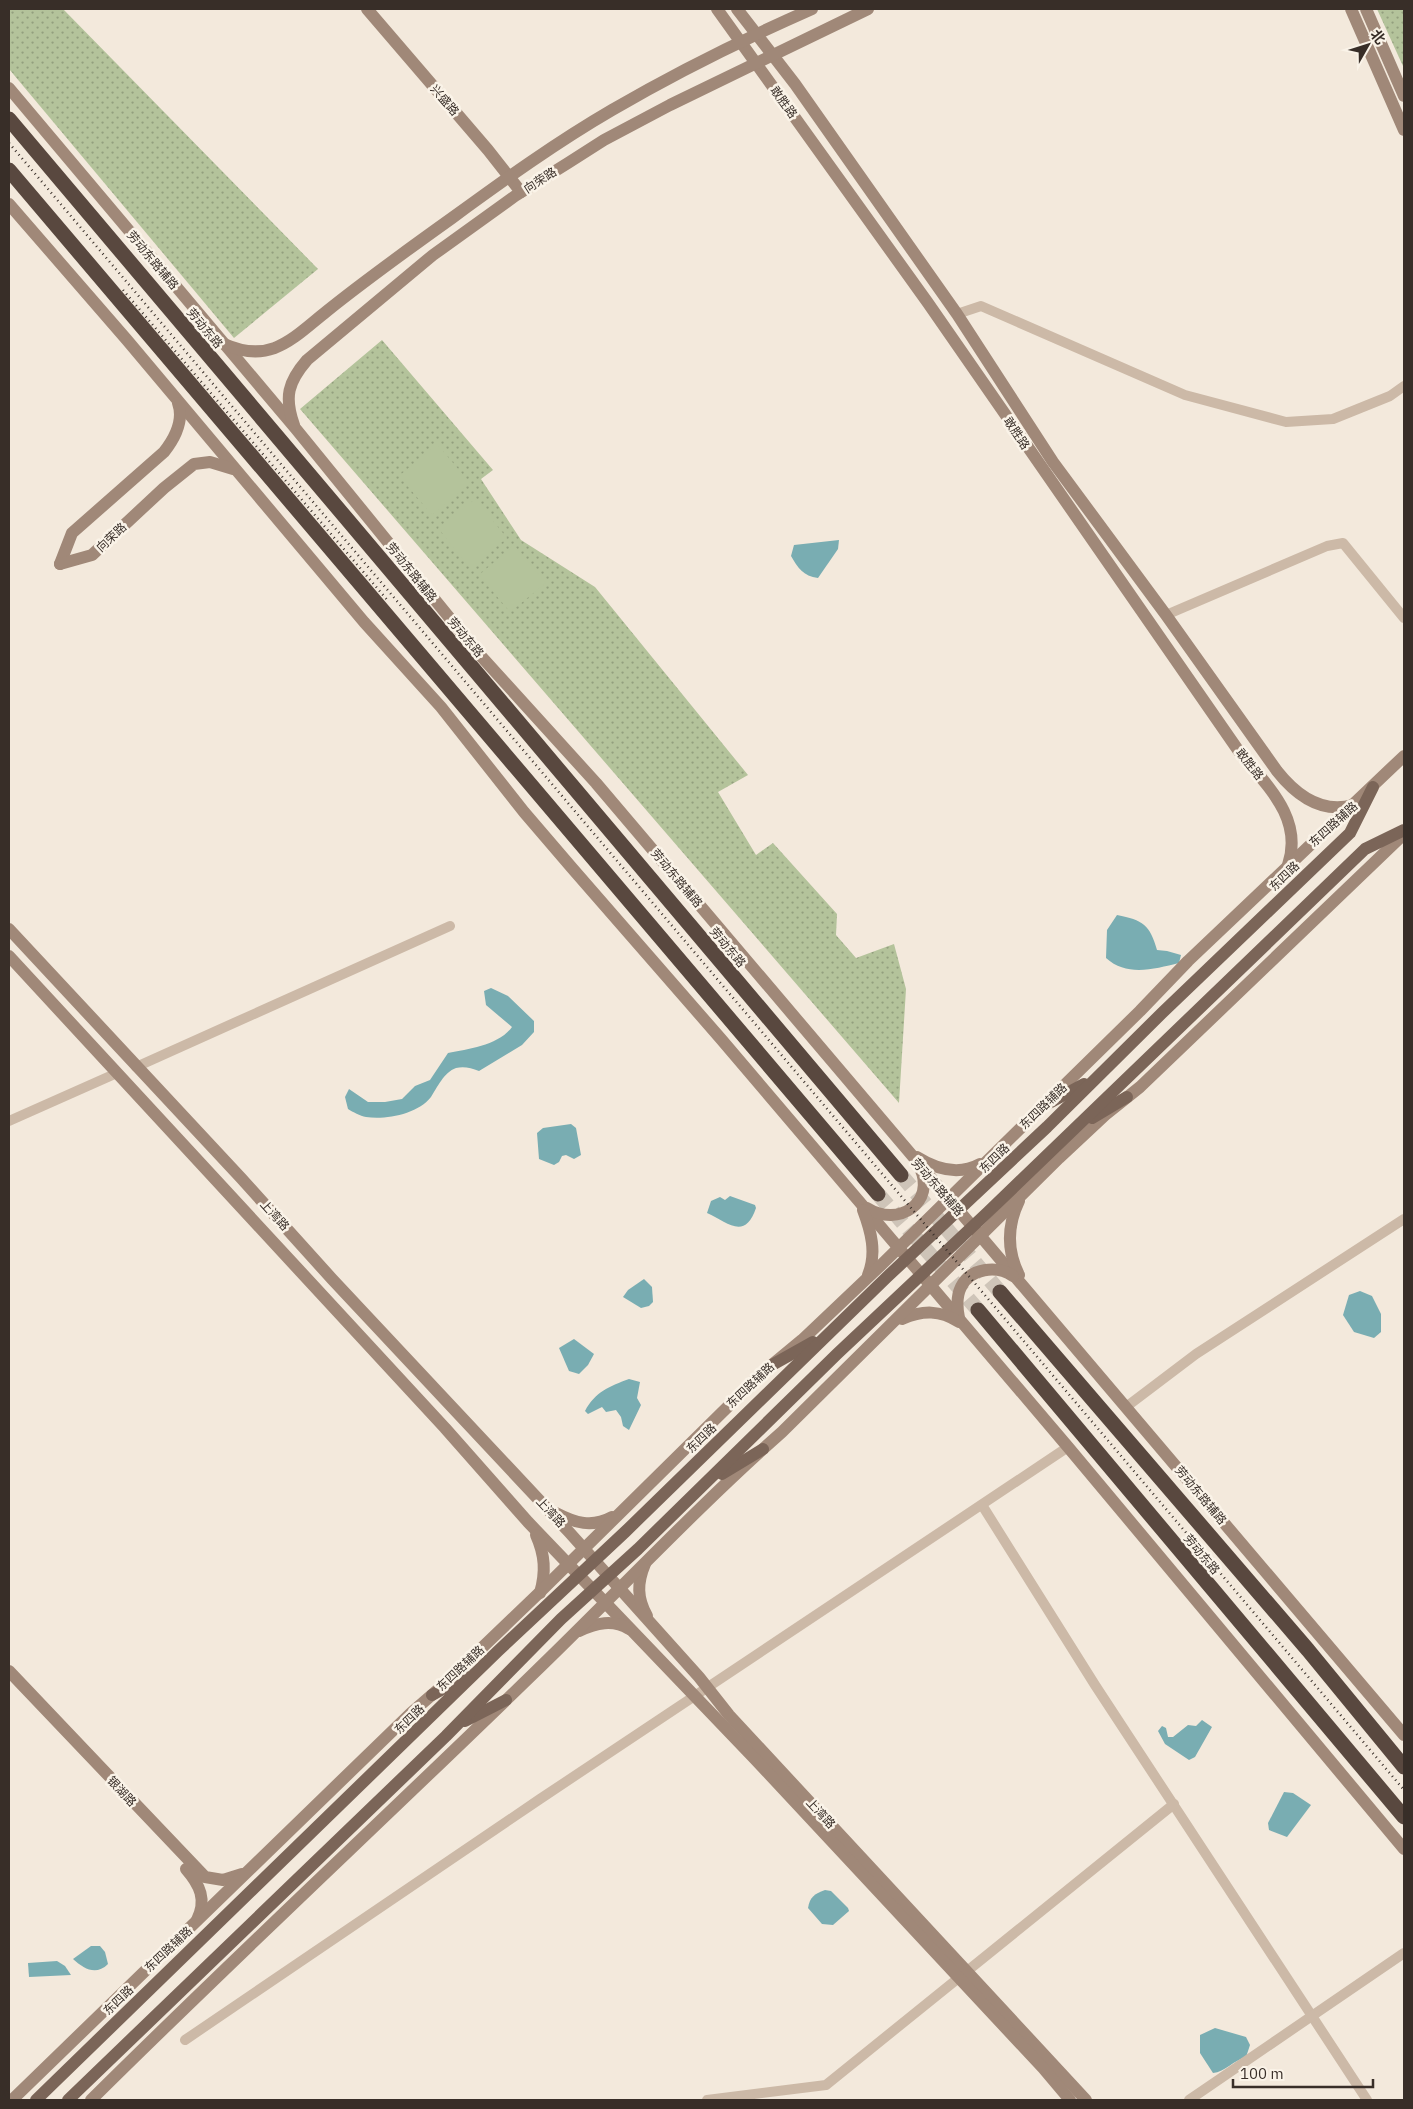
<svg xmlns="http://www.w3.org/2000/svg" width="1413" height="2109" font-family="'IBM Plex Sans','Noto Sans SC',sans-serif">
  <style>
    .park { fill: url(#park-dots) }
    .garden { fill: #b4c39b }
    .water { fill: #79adb2 }
    .lines { fill: none; stroke-linecap: round; stroke-linejoin: round }
    .highway-tunnel { stroke: #cec4b8; stroke-width: 15; stroke-dasharray: 15 8; stroke-linecap: butt }
    .street { stroke: #ccb9a7; stroke-width: 10 }
    .secondary { stroke: #a08878; stroke-width: 12 }
    .primary { stroke: #7b6558; stroke-width: 12 }
    .highway { stroke: #59483f; stroke-width: 15 }
    .rail { stroke: #382e28; stroke-width: 2.5; stroke-dasharray: 1 4; stroke-linecap: butt }
    .labels { text-anchor: middle; dominant-baseline: central; stroke-width: 5; stroke-linejoin: round; paint-order: stroke }
    .street-label { font-size: 12px; fill: #382e28; stroke: #faf3e8 }
  </style>
  <defs>
    <pattern id="park-dots" width="8" height="8" patternUnits="userSpaceOnUse" patternTransform="scale(1.25)"><rect width="8" height="8" fill="#b4c39b"/><path d="M2 2h.1M6 6h.1" fill="none" stroke="#939f7e" stroke-width="1.8" stroke-linecap="round"/></pattern>
  </defs>
  <rect width="100%" height="100%" fill="#f3e9dc"/>
  <g class="park">
    <path d="M9 9H63L318 269 234 338 9 69Z"/>
    <path d="M1377 9H1404V68L1402 64Z"/>
    <path d="M382 340 493 470 481 479 521 540 595 587 748 775 718 792 756 855 773 843 837 914 836 935 856 958 894 944 906 989 899 1103 300 409Z"/>
  </g>
  <g class="garden">
    <path d="M437 444 470 483 432 515 399 476Z"/>
    <path d="M475 499 507 538 470 568 438 528Z"/>
    <path d="M514 545 546 583 510 612 479 575Z"/>
  </g>
  <g class="water">
    <path d="M839 540 838 549 818 578C803 576 798 568 791 556L794 545Z"/>
    <path d="M1117 915C1143 920 1150 925 1157 950L1167 951 1181 955 1179 963C1154 969 1127 977 1106 958L1107 930Z"/>
    <path d="M491 988 508 996 534 1021V1032L522 1045 479 1071C471 1068 464 1066 456 1068 444 1072 437 1088 431 1097 418 1114 386 1120 366 1117 360 1116 353 1112 348 1109L345 1097 349 1089 368 1102H385L402 1099 415 1086 430 1080 448 1053C469 1049 499 1045 512 1027L486 1005 484 991Z"/>
    <path d="M571 1124 576 1128 581 1155 574 1159 566 1155 562 1156 559 1162 554 1165 539 1159 537 1133 543 1128Z"/>
    <path d="M730 1196 755 1205 756 1208C745 1241 727 1222 707 1213L711 1201 720 1197 725 1200Z"/>
    <path d="M644 1279 652 1287 653 1302 649 1306 641 1308 623 1297 628 1290Z"/>
    <path d="M1360 1291 1372 1296 1381 1314V1332L1374 1338 1354 1332 1343 1315 1349 1295Z"/>
    <path d="M574 1339 594 1354 588 1365 579 1374 569 1371 559 1348Z"/>
    <path d="M629 1379 640 1382 637 1398 641 1405 629 1430 623 1426 621 1417 616 1410 606 1412 602 1407 588 1414 585 1411C595 1392 610 1386 629 1379Z"/>
    <path d="M1202 1720 1212 1727 1195 1757 1189 1760 1165 1744 1158 1731 1162 1726 1166 1728 1168 1737H1173L1188 1725 1196 1726Z"/>
    <path d="M1284 1792 1293 1793 1311 1805 1287 1837 1269 1830 1268 1823Z"/>
    <path d="M825 1890 831 1891 848 1908 849 1911 833 1925 822 1924 808 1908C810 1897 814 1894 825 1890Z"/>
    <path d="M91 1946H100L105 1952 108 1964C96 1976 84 1969 73 1959Z"/>
    <path d="M57 1961 65 1966 71 1975 29 1977 28 1963Z"/>
    <path d="M1215 2028 1246 2037 1250 2045 1246 2057C1234 2060 1225 2072 1213 2073L1200 2053V2035Z"/>
  </g>
  <g class="lines">
    <g class="highway-tunnel">
      <path d="M901 1175 1000 1292"/>
      <path d="M878 1194 978 1310"/>
    </g>
    <g class="street">
      <path d="M957 314 981 306 1185 395 1286 422 1333 419 1390 396 1404 386"/>
      <path d="M1166 615 1327 546 1343 543 1404 618"/>
      <path d="M136 1067 450 926"/>
      <path d="M9 1121 117 1073"/>
      <path d="M1126 1407 1196 1354 1404 1219"/>
      <path d="M982 1505 1095 1685 1367 2100"/>
      <path d="M185 2040 540 1799 1068 1447"/>
      <path d="M707 2100 826 2085 1174 1804"/>
      <path d="M1189 2100 1404 1953"/>
    </g>
    <g class="secondary">
      <path d="M367 9 488 150 521 192"/>
      <path d="M717 9 928 303 1238 750C1265 784 1304 817 1288 865"/>
      <path d="M737 9 795 84 957 314 1053 462 1166 615 1277 771C1296 795 1321 814 1353 805"/>
      <path d="M1351 9 1404 130"/>
      <path d="M1366 9 1404 96"/>
      <path d="M9 88 296 429 479 654 596 783 1404 1735"/>
      <path d="M9 204 127 340 364 622 441 707 524 812 572 868 721 1039 1068 1447 1404 1849"/>
      <path d="M224 344C271 365 293 338 327 311 368 278 410 248 452 218 504 180 557 142 612 110 677 72 744 39 812 9"/>
      <path d="M294 425C284 397 288 382 307 360L433 255 515 196 568 163 604 140 670 105 868 9"/>
      <path d="M60 564 72 533 164 452C175 438 184 420 178 403"/>
      <path d="M60 564 92 555 164 488 194 464 210 462 233 469"/>
      <path d="M9 929 241 1178 332 1279 569 1532 699 1677 729 1715 1086 2100"/>
      <path d="M9 956 445 1428 528 1522 755 1759 1043 2068 1070 2100"/>
      <path d="M917 1157C936 1169 958 1176 980 1164"/>
      <path d="M1019 1201C1007 1226 1007 1251 1019 1275"/>
      <path d="M867 1208C899 1228 936 1202 920 1168"/>
      <path d="M863 1210C871 1231 877 1253 868 1275"/>
      <path d="M959 1318C957 1308 956 1297 961 1287 970 1268 997 1265 1013 1276"/>
      <path d="M902 1319C923 1310 940 1310 959 1322"/>
      <path d="M556 1513C575 1523 592 1528 612 1517"/>
      <path d="M536 1535C545 1555 546 1572 540 1593"/>
      <path d="M645 1564C637 1583 637 1598 647 1616"/>
      <path d="M579 1631C596 1623 613 1619 629 1629"/>
      <path d="M9 1671 205 1877 223 1880 242 1874"/>
      <path d="M186 1869C200 1885 207 1900 197 1920"/>
      <path d="M12 2100 411 1713 441 1687 539 1593 762 1373 802 1340 878 1268 1140 1011 1188 961 1404 756"/>
      <path d="M91 2100C236 1956 386 1817 533 1674 616 1594 695 1509 782 1432L1059 1158 1105 1115 1140 1087 1404 834"/>
    </g>
    <g class="primary">
      <path d="M1040 1108 1084 1084"/>
      <path d="M1092 1118 1127 1097"/>
      <path d="M772 1365 813 1342"/>
      <path d="M722 1474 763 1449"/>
      <path d="M432 1695 466 1676"/>
      <path d="M465 1721 506 1700"/>
      <path d="M36 2100 498 1651 625 1532 887 1277 1047 1127 1162 1013 1350 833 1373 787"/>
      <path d="M68 2100 446 1736 561 1619 638 1549 837 1354 988 1212 1365 849 1404 830"/>
    </g>
    <g class="highway">
      <path d="M9 119 901 1175"/>
      <path d="M9 170 878 1194"/>
      <path d="M1000 1292 1308 1650 1404 1767"/>
      <path d="M978 1310 1404 1817"/>
    </g>
    <g class="rail">
      <path d="M9 143 1404 1790"/>
      <path d="M123 290 389 602"/>
    </g>
  </g>
  <g class="labels">
    <g class="street-label">
      <text transform="translate(445 100) rotate(49)">兴盛路</text>
      <text transform="translate(784 102) rotate(54)">敢胜路</text>
      <text transform="translate(540 180) rotate(-33)">向荣路</text>
      <text transform="translate(153 260) rotate(50)">劳动东路辅路</text>
      <text transform="translate(205 328) rotate(50)">劳动东路</text>
      <text transform="translate(1017 433) rotate(56)">敢胜路</text>
      <text transform="translate(111 537) rotate(-43)">向荣路</text>
      <text transform="translate(412 572) rotate(51)">劳动东路辅路</text>
      <text transform="translate(466 637) rotate(50)">劳动东路</text>
      <text transform="translate(1250 764) rotate(52)">敢胜路</text>
      <text transform="translate(1333 824) rotate(-42)">东四路辅路</text>
      <text transform="translate(1284 876) rotate(-44)">东四路</text>
      <text transform="translate(677 878) rotate(50)">劳动东路辅路</text>
      <text transform="translate(728 947) rotate(50)">劳动东路</text>
      <text transform="translate(1043 1106) rotate(-44)">东四路辅路</text>
      <text transform="translate(994 1158) rotate(-44)">东四路</text>
      <text transform="translate(938 1187) rotate(49)">劳动东路辅路</text>
      <text transform="translate(275 1215) rotate(48)">上湾路</text>
      <text transform="translate(750 1385) rotate(-43)">东四路辅路</text>
      <text transform="translate(701 1438) rotate(-44)">东四路</text>
      <text transform="translate(1201 1495) rotate(50)">劳动东路辅路</text>
      <text transform="translate(551 1512) rotate(47)">上湾路</text>
      <text transform="translate(1202 1554) rotate(50)">劳动东路</text>
      <text transform="translate(460 1668) rotate(-43)">东四路辅路</text>
      <text transform="translate(409 1719) rotate(-44)">东四路</text>
      <text transform="translate(122 1791) rotate(47)">银湖路</text>
      <text transform="translate(821 1813) rotate(47)">上湾路</text>
      <text transform="translate(168 1949) rotate(-43)">东四路辅路</text>
      <text transform="translate(118 2000) rotate(-44)">东四路</text>
    </g>
  </g>
  <rect width="1413" height="2109" fill="none" stroke="#382e28" stroke-width="20"/>
  <g transform="translate(1368 45) rotate(51)" stroke="#faf3e8" stroke-width="4" paint-order="stroke">
  <path d="M0-4L9 19L0 12L-9 19Z" fill="#382e28"/>
  <text y="-8" font-size="14" font-weight="bold" text-anchor="middle" fill="#382e28">北</text>
  </g>
  <path d="M1233 2079v8h140v-8" fill="none" stroke="#382e28" stroke-width="2.5"/>
  <text x="1240" y="2079" font-size="15" fill="#382e28" stroke="#faf3e8" stroke-width="4" paint-order="stroke">100 m</text>
</svg>
